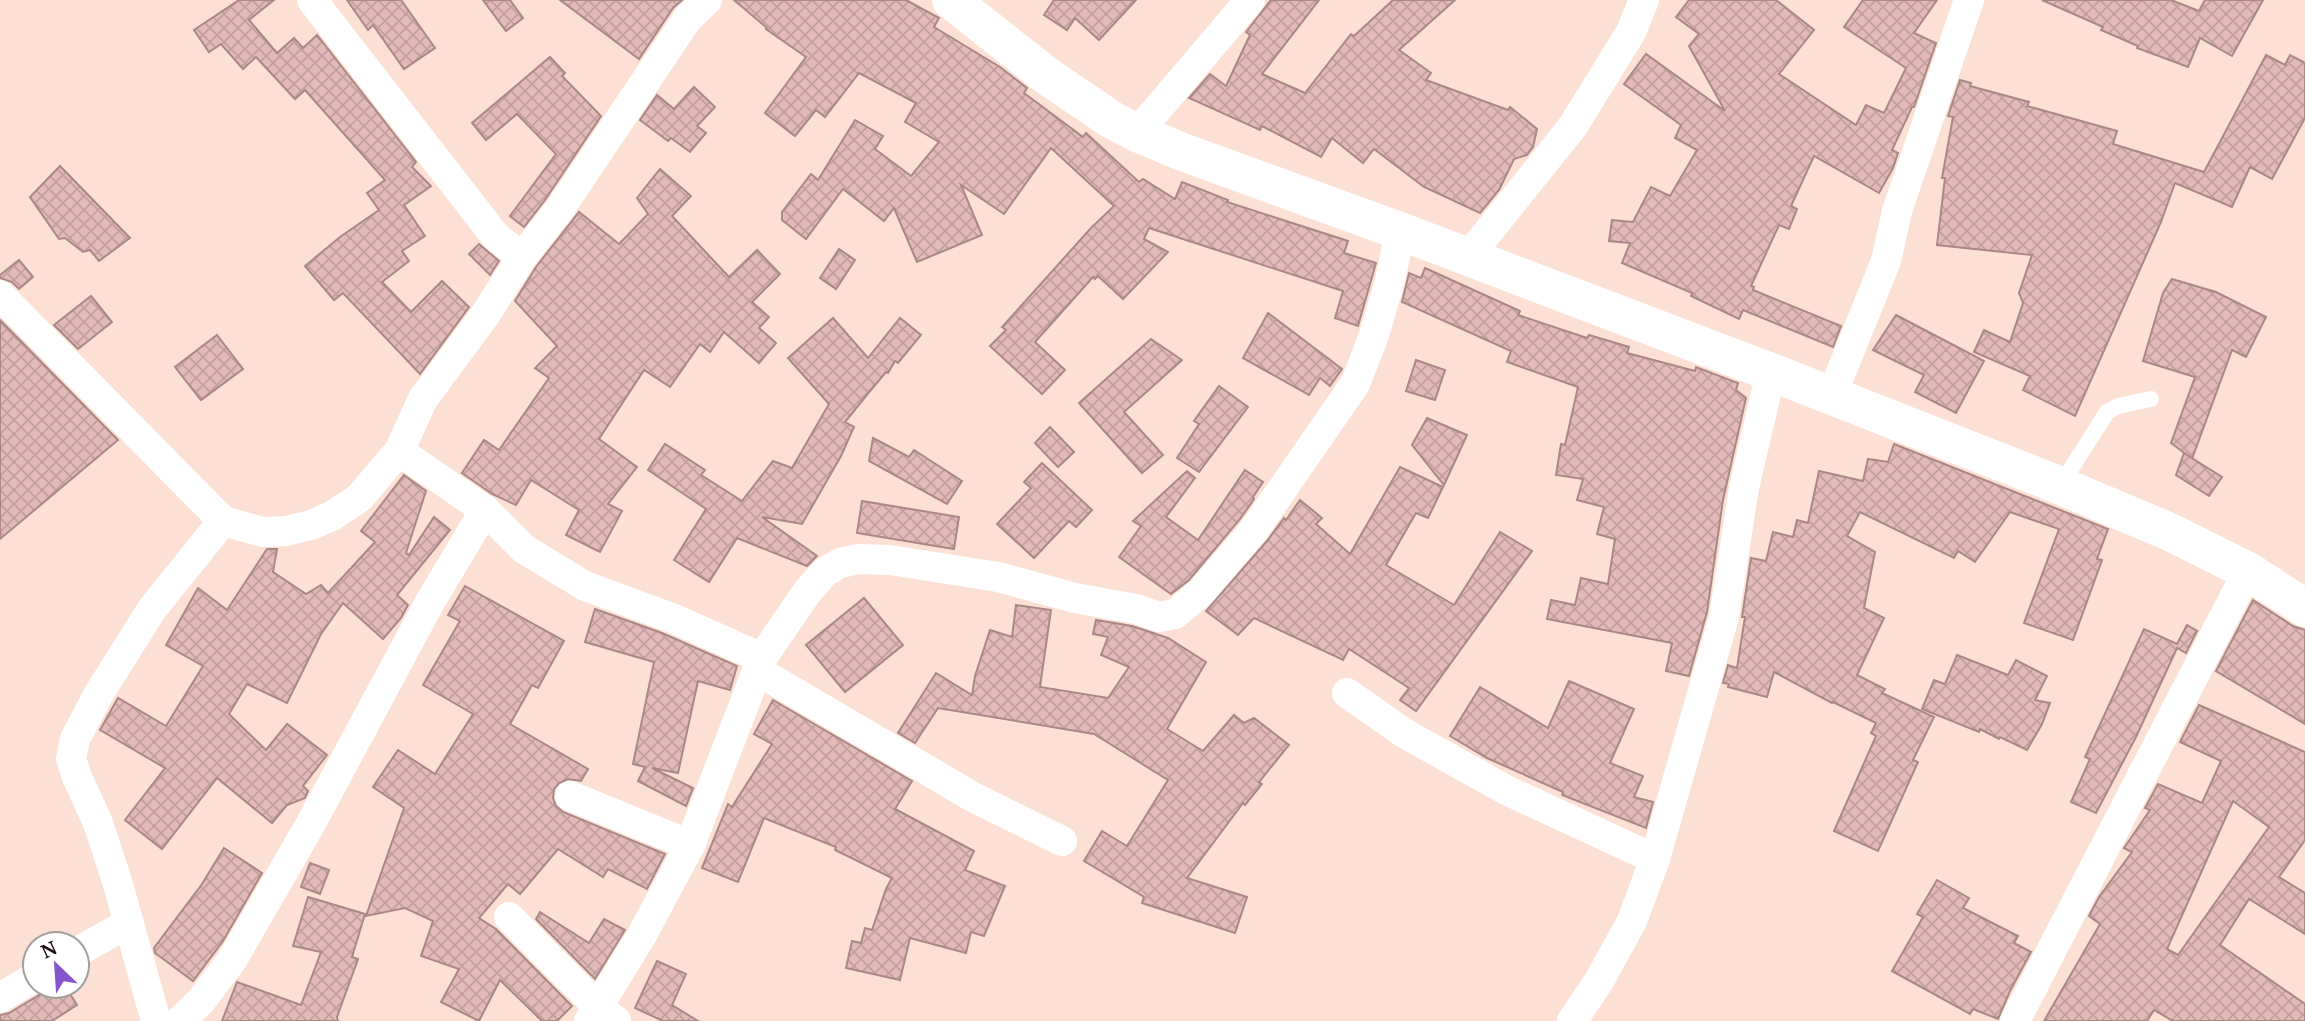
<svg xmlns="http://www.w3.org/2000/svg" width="2305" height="1021" font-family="'Noto Serif',serif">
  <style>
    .building { fill: url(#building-cross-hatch); stroke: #ab8785; stroke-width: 2; fill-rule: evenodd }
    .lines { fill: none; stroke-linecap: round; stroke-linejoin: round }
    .service { stroke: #fff; stroke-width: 16 }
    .minor { stroke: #fff; stroke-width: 30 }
    .tertiary { stroke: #fff; stroke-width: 38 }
  </style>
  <defs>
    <pattern id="building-cross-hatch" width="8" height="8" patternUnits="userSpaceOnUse" patternTransform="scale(1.75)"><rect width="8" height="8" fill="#e2bbb9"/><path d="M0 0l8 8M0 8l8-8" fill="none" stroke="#c1a09e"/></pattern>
  </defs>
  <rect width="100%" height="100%" fill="#fde0d4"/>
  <g class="building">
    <path d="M239 0H274L249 20 277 53 294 38 303 48 317 35 416 162 412 167 431 186 404 205 425 236 402 251 409 261 382 282 411 312 442 281 469 307 420 374 343 293 334 300 305 266 340 237 379 210 367 193 385 180 305 90 295 99 256 57 243 69 221 44 209 52 194 30Z"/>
    <path d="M347 0H401L435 48 404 69 373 25 368 30Z"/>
    <path d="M483 0H510L523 18 506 31Z"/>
    <path d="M560 0H682L673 8 639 59Z"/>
    <path d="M734 0H906L939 18 934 27 1000 67 1027 88 1024 93 1083 137 1086 133 1139 182 1143 179 1175 199 1182 182 1228 200 1227 202 1348 241 1344 253 1376 263 1358 326 1335 318 1343 291 1149 228 1144 239 1168 252 1123 299 1098 276 1095 279 1093 277 1035 342 1065 370 1042 394 990 346 1006 330 1002 327 1091 228 1114 206 1051 148 1004 214 961 185 982 235 917 262 894 208 884 221 843 189 806 239 782 220V212L811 174 818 180 855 120 883 136 875 149 911 176 939 142 905 122 916 103 859 73 825 117 816 110 795 136 765 113 806 57 766 29 767 28Z"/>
    <path d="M1054 0H1136L1099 40 1075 18 1067 30 1044 15Z"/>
    <path d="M1271 0H1319L1262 74 1305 93 1351 34 1354 36 1393 0H1455L1399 50 1431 73 1426 80 1508 110 1510 107 1537 129 1533 147 1527 155 1514 159 1499 190 1480 213 1424 187 1374 149 1363 163 1332 138 1321 157 1262 126 1260 130 1189 98 1210 74 1226 86 1250 35 1246 32Z"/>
    <path d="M1689 0H1776L1814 30 1779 74 1856 125 1866 105 1884 113 1906 68 1844 27 1863 0H1937L1914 33 1936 43 1914 107H1912L1892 150 1898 153 1893 168 1879 193 1814 156 1791 206 1797 209 1789 229 1779 225 1751 286 1754 287 1753 290 1841 326 1833 347 1743 310 1739 319 1691 296 1692 293 1622 263 1630 243 1609 241 1612 220 1633 222 1651 187 1670 196 1697 150 1675 138 1681 125 1624 84 1646 54 1725 111 1689 46 1699 34 1676 17Z"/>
    <path d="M2042 0H2171L2199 11 2205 0H2263L2232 56 2200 38 2188 67 2137 48 2138 46 2101 30 2103 27Z"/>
    <path d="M2266 55 2285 65 2290 55 2305 63V118L2272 179 2250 167 2232 207 2175 183 2161 222 2075 416 2023 390 2030 376 1974 352 1984 330 2010 342 2023 303 2019 293 2032 255 1937 245 1945 178H1942L1953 117 1948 116 1960 80 1971 83 1970 86 2029 102 2027 106 2117 131 2113 144 2204 172Z"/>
    <path d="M550 57 565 73 562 76 601 116 545 200 524 227 510 216 556 154 517 114 486 140 472 123Z"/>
    <path d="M694 87 715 107 697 126 706 133 690 152 671 138 668 141 640 120 657 95 674 109Z"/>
    <path d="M60 166 130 238 99 261 90 250 83 252 65 238 59 239 30 197Z"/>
    <path d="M660 169 691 196 672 216 729 277 757 250 780 274 752 302 769 317 759 328 776 343 759 363 724 332 710 352 700 344 670 387 644 370 599 439 637 467 608 504 622 511 600 552 566 535 579 510 531 480 516 505 492 494 462 473 484 440 499 450 549 378 535 368 557 346 515 301 536 267 579 212 619 244 648 214 637 198Z"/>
    <path d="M479 244 499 261 490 275 469 254Z"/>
    <path d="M839 249 855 260 836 289 820 278Z"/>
    <path d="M19 260 33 277 19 289 12 282 0 278V275Z"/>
    <path d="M1425 268 1520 311 1518 315 1587 338 1589 335 1629 347 1627 353 1695 371 1696 367 1738 383 1736 390 1746 398 1723 500 1707 612 1689 676 1666 671 1672 643 1547 619 1551 600 1575 605 1581 578 1608 584 1615 539 1597 534 1604 507 1577 500 1583 479 1556 475 1561 444 1565 445 1578 387 1507 362 1511 351 1402 302 1409 273 1421 278Z"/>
    <path d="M2172 279 2216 292 2266 317 2246 357 2232 350 2192 459 2171 443 2195 377 2143 361 2163 293Z"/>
    <path d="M91 296 112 322 78 349 54 325Z"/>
    <path d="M1268 313 1342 369 1330 386 1320 378 1309 395 1243 358Z"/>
    <path d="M1896 315 1984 361 1956 413 1915 392 1924 375 1873 350Z"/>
    <path d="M833 318 868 358 900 318 921 335 898 363 895 361 888 373 886 372 870 391 845 422 854 427 841 456 802 524 762 517 817 556 807 566 737 538 709 582 674 560 706 509 648 470 665 444 705 470 701 475 742 501 773 461 792 468 829 404 788 358Z"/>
    <path d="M0 320 118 440 0 539Z"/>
    <path d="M217 335 243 369 201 400 175 367Z"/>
    <path d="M1151 339 1182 360 1124 412 1163 455 1142 473 1079 403Z"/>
    <path d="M1416 360 1445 370 1435 400 1406 391Z"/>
    <path d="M1219 386 1248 407 1199 472 1177 458 1199 424 1194 421Z"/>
    <path d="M1427 418 1467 435 1444 485 1412 445Z"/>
    <path d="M1050 427 1074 452 1058 467 1035 443Z"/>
    <path d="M873 438 909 457 914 450 962 481 947 504 869 461Z"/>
    <path d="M1894 444 2108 529 2097 559 2102 560 2073 640 2024 623 2059 529 2010 512 1975 562 1958 551 1954 558 1860 512 1847 536 1875 552 1864 608 1884 618 1857 675 1885 689 1882 693 1934 717 1913 760 1918 762 1878 851 1834 831 1876 736 1871 733 1876 723 1833 702 1832 703 1774 672 1767 697 1728 687 1729 684 1723 683 1728 665 1737 668 1745 617H1742L1751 558 1766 561 1773 532 1793 537 1797 520 1808 523 1819 471 1863 481 1868 459 1888 462Z"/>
    <path d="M2184 453 2222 477 2209 496 2176 475Z"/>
    <path d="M1042 463 1092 510 1076 527 1069 521 1034 558 997 524 1031 488 1024 482Z"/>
    <path d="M1400 467 1443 487 1428 518 1416 513 1386 565 1454 605 1500 532 1532 551 1416 711 1400 700 1409 688 1349 649 1343 660 1254 618 1238 635 1206 611 1267 541 1284 518 1286 520 1300 500 1322 518 1316 524 1350 554Z"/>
    <path d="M1245 470 1263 482 1253 497 1254 499 1240 519 1189 580 1171 594 1119 557 1141 526 1133 521 1187 471 1195 478 1166 517 1198 540Z"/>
    <path d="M404 475 426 491 406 553 409 555 434 517 450 530 397 595 408 605 401 618 383 639 343 603 321 634 287 703 247 684 229 714 266 750 287 724 327 755 303 786 308 791 305 798 287 805 272 823 217 778 162 849 125 820 165 768 100 730 118 698 166 726 203 666 166 645 198 588 227 610 267 549H277L273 572 306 594 321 585 328 593 375 542 361 531Z"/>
    <path d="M862 501 959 517 954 549 857 533Z"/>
    <path d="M465 586 564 641 538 688 532 685 510 724 588 769 581 781 568 779 559 783 554 789 553 798 556 806 563 812 665 854 647 889 608 869 603 877 558 849 520 894 508 884 479 918 496 929 572 1006 557 1021H542L500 980 479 1021 441 1002 459 969 421 956 433 921 405 908 366 916 404 808 373 787 398 750 435 774 473 714 423 685 460 621 448 615Z"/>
    <path d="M864 598 903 645 845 692 806 645Z"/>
    <path d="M2253 600 2293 626 2305 630V724L2216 671Z"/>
    <path d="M1016 605 1051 610 1040 687 1108 698 1129 667 1101 655 1108 637 1093 634 1096 620 1132 626 1168 638 1206 662 1167 729 1203 751 1234 715 1244 723 1254 718 1289 745 1259 782 1262 784 1245 805 1243 803 1187 878 1247 897 1235 933 1142 903 1144 897 1084 861 1102 831 1127 846 1168 780 1094 734 938 708 915 743 898 733 936 673 972 695 975 676 990 630 1012 637Z"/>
    <path d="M595 609 662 633 737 666 730 690 698 681 678 773 652 768 693 788 686 806 638 781 645 767 633 764 654 662 585 642Z"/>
    <path d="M2187 625 2197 631 2186 653 2177 648 2136 737 2096 813 2071 802 2090 759 2085 757 2144 629 2177 644Z"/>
    <path d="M1957 655 2008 675 2016 660 2047 676 2035 700 2050 703 2042 724 2027 750 2000 737 1999 739 1980 729 1979 732 1922 709 1934 680 1945 684Z"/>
    <path d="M1569 681 1634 709 1610 763 1643 776 1634 797 1653 802 1646 828 1562 795 1563 792 1487 758 1450 736 1480 687 1548 728Z"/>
    <path d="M773 700 912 781 895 809 974 851 965 870 1005 886 984 936 971 932 966 953 910 938 900 980 846 968 852 941 861 943 865 928 872 930 886 889 892 878 835 850 836 847 764 818 738 882 702 868 728 804 732 807 772 744 754 734Z"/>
    <path d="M2199 705 2305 752V840L2279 877 2305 893V934L2249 899 2220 945 2305 1004V1021H2173L2154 1010 2147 1021H2044L2100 924 2089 916 2099 897 2132 852 2124 848 2150 810 2145 808 2158 784 2202 803 2221 761 2180 742ZM2233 801 2269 827 2178 955 2167 949Z"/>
    <path d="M224 848 262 873 223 941 193 981 155 953 154 948 202 884Z"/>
    <path d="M310 863 329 870 320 894 301 887Z"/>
    <path d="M1937 880 1969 898 1963 908 2018 936 2014 943 2031 952 2010 991 1998 1019 1973 1009 1970 1014 1892 971 1923 917 1917 914Z"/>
    <path d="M308 897 365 914 352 957 358 959 337 1017 338 1021H222L237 982 301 1005 321 952 293 946Z"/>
    <path d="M540 912 589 943 604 919 625 930 595 979 536 919Z"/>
    <path d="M657 961 686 974 672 1005 698 1021H663L635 1008Z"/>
    <path d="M50 986H65L77 1005 52 1021H0V1015L9 1013 44 992Z"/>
  </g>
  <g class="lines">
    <path class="service" d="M2060 486 2107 412 2118 406 2151 399"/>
    <g class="minor">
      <path d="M312 0 496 237 522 257"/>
      <path d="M1137 133 1250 0"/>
      <path d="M1468 257 1573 126 1631 32 1644 0"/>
      <path d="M0 295 223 521 263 532 286 531 311 525 332 516 359 498 399 451 423 399 485 315 522 257 559 210 688 18 707 0"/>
      <path d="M1831 397 1886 261 1897 211 1969 0"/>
      <path d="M399 451 485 510 524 549 585 586 672 618 762 658"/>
      <path d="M758 671 973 797 1062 841"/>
      <path d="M1347 693 1404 733 1506 790 1655 859"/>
      <path d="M570 796 690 845"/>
      <path d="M509 917 599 1008 616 1021"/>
      <path d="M77 952 129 923"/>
      <path d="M0 998 35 977"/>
      <path d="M156 1021 117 881 98 823 77 777 71 759 75 739 98 695 152 609 223 521"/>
      <path d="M180 1021 201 1001 232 960 310 825 430 602 485 510"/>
      <path d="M589 1021 642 935 690 845 762 658 807 592 825 572 840 563 858 559 890 560 998 577 1075 598 1136 609 1159 617 1175 614 1201 592 1254 530 1355 384 1373 338 1390 281 1400 231"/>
      <path d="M1572 1021 1599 981 1632 921 1655 859 1724 617 1744 488 1771 372"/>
      <path d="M2015 1021 2248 571"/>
    </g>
    <path class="tertiary" d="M951 0 1047 76 1112 120 1137 133 1180 151 1400 231 1771 372 2054 483 2170 532 2248 571 2305 608"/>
  </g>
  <g transform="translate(56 965) rotate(335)"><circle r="33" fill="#ffffff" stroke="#a49f9d" stroke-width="2"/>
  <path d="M0-5L12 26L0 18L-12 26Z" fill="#8655cd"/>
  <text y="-10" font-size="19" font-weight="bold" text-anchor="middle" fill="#1b100b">N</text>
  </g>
</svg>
